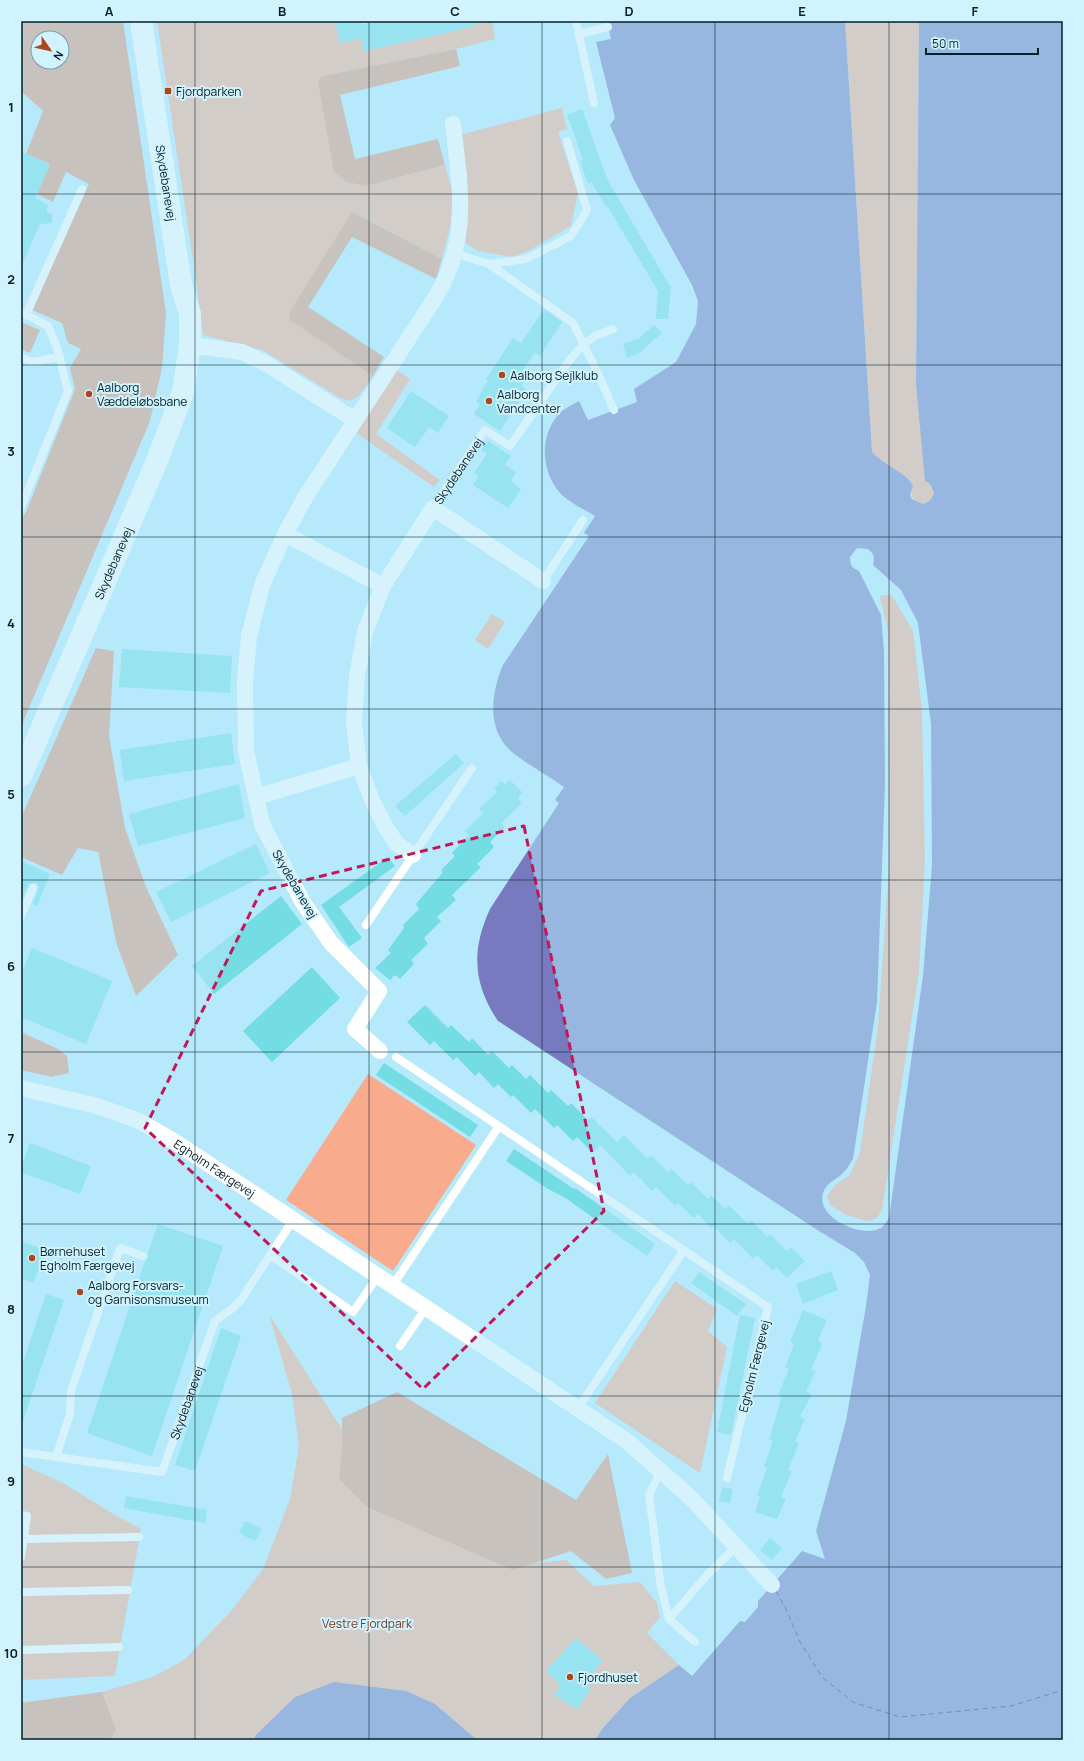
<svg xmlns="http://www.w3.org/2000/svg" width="1084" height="1761" font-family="Manrope,sans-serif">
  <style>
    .green { fill: #f9ab8d }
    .forest { fill: #e09376; fill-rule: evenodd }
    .water { fill: #777abe; fill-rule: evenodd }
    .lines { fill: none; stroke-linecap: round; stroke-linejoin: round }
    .ferry { stroke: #241769; stroke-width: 1; stroke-dasharray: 5 4; stroke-linecap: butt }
    .building { fill: #74dce3 }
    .lane { stroke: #fff; stroke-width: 8 }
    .street { stroke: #fff; stroke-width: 16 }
    .secondary { stroke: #fff; stroke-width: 22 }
    .marked { fill: none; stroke: #c2185b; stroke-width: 3; stroke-dasharray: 8 5; stroke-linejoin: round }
    .grid { fill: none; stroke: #022029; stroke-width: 1; stroke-opacity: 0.55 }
    .poi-dot { fill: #ad471b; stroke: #d1f3ff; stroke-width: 1.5 }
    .labels { text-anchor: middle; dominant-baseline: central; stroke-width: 4; stroke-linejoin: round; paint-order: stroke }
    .poi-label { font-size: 12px; fill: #022029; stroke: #d1f3ff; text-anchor: start }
    .street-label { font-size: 12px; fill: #022029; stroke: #d1f3ff }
    .park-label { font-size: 12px; fill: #7d371a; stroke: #d1f3ff }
    .neatline { fill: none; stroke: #022029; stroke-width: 1.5 }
    .grid-label { font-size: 13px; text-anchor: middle; font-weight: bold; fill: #022029 }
  </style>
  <rect width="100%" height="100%" fill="#b5e9fb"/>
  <g class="green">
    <path d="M157 21H335L340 43 361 38 364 51 455 31 453 21H492L495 39 456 49 322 76 334 171 346 182 366 186 445 165 453 194 450 228 442 259 352 212 291 320 373 376 359 396 350 401 340 398 262 350 203 335 195 273Z"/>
    <path d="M845 21H919L916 384 930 484 934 493C932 499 929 502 923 504 908 500 912 492 909 480L878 459 872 452Z"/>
    <path d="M562 108 567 129 558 132 578 193 571 226 530 250 513 257 478 251 464 242 467 176 460 135Z"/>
    <path d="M397 370 410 379 376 434 440 480 434 487 356 433Z"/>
    <path d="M891 594 913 631 922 711 925 860 919 972 882 1210 877 1218 867 1221 846 1215 830 1205 827 1196 835 1185 850 1175 860 1152 878 1026 889 866 888 632 880 596Z"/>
    <path d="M492 614 505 622 488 649 475 640Z"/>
    <path d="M368 1074 476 1145 393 1271 286 1200Z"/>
    <path d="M675 1281 717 1309 708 1331 727 1347 700 1473 595 1403Z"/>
    <path d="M269 1314 386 1499 508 1566 566 1560 594 1586 640 1582 657 1603 660 1617 647 1633 679 1665 630 1698 602 1729 595 1740H21V1703L102 1692 153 1677 184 1660 232 1610 263 1569 290 1499 299 1446 292 1394Z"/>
    <path d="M21 1464 63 1483 115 1515 141 1529 115 1676 21 1680Z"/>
  </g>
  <g class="forest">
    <path d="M21 21H123L166 313 162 368 150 421 21 727V519L26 512 75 389 70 368 81 349 68 343 62 323 32 310 89 184 66 172 53 202 37 194 50 164 26 154 43 111 21 91ZM38 38H62V62H38Z"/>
    <path d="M456 49 460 66 340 95 355 159 438 139 445 165 366 186 346 182 334 172 318 82 322 76Z"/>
    <path d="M352 212 442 259 436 279 352 237 308 307 384 357 373 376 290 320 289 313Z"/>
    <path d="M21 322 40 330 30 353 21 349Z"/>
    <path d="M96 648 114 651 109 736 125 828 146 887 178 955 136 996 116 942 98 852 78 848 62 875 21 857V818Z"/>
    <path d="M21 1032 58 1049 67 1056 69 1073 51 1077 21 1070Z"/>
    <path d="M397 1392 576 1500 608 1454 632 1573 606 1579 571 1551 513 1570 367 1507 339 1479 342 1450V1418Z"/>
    <path d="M102 1692 116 1730 110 1740H21V1703Z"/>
  </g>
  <g class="water">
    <path d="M607 21H845L872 452C884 465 903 471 913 485L910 495 912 499 923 504C929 502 932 499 934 493L930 484 925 481 916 384 919 21H1063V1740H595L602 1729 630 1698 679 1665 692 1676 740 1621 745 1622 758 1607V1601L802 1551 825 1559 816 1531 846 1421 866 1306 870 1275 864 1262 855 1253 819 1231 498 1021C473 984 471 950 490 909L559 803 555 800 564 787C547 775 528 765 512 752 486 730 491 693 503 665L589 536 584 533 595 516C584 509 570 503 561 494 541 473 539 437 558 415 563 409 572 405 579 401L588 420 637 402 634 389 676 362 696 324 698 301 692 285 634 180 610 125 615 118 596 42 611 39ZM857 548 868 549C874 554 875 557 873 565L901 590 918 623 931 724 932 865 923 976 889 1218C887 1221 884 1226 881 1228 863 1239 815 1218 823 1193 827 1181 837 1180 844 1172 848 1168 850 1163 853 1159L877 1002 885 784 884 651 881 615 859 571C852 568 850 565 850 557Z"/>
    <path d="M334 1682 406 1691 435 1704 477 1740H253L256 1735 295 1697Z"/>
  </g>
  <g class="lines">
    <path class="ferry" d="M776 1591 787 1611 800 1642 822 1677 853 1702 900 1717 1011 1706 1063 1690"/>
  </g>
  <g class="building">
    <path d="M335 21H361L362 25 379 21H476V26L364 51 361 38 340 43Z"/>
    <path d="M582 109 608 181 671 288 668 319H656L658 291 608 207 607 208 591 182 588 184 580 161 583 160 567 115Z"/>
    <path d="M21 152 50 164 35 198 48 205 46 211 52 214V223L40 224 21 267Z"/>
    <path d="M544 309 562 322 540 356 535 352 521 373 527 377 521 386 527 390 500 431 474 414 480 404 476 402 488 380 486 379 513 338 521 343Z"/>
    <path d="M654 325 662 333 639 353 627 358 623 344 638 339Z"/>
    <path d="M411 391 449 416 438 433 429 427 415 447 387 428Z"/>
    <path d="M488 441 511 456 505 465 516 472 511 481 521 489 508 508 473 485 479 476 474 473 487 454 481 450Z"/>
    <path d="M122 649 232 656 230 693 119 687Z"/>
    <path d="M231 733 235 764 124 781 120 750Z"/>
    <path d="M456 754 464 763 405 816 395 806Z"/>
    <path d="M510 780 522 792 518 798 522 803 501 823 505 827 490 842 494 847 477 864 481 867 452 895 456 900 437 917 441 921 424 938 428 944 411 960 414 964 400 979 395 975 390 980 375 968 391 953 388 950 404 928 403 925 419 909 416 904 443 872 441 870 455 856 452 853 469 835 465 831 483 813 479 809 497 792 494 789 501 781 505 784Z"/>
    <path d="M239 784 245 818 138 846 129 814Z"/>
    <path d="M256 844 270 873 171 922 156 892Z"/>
    <path d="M387 856 395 866 339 907 362 938 349 947 321 905 377 865Z"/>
    <path d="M21 861 50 874 37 906 32 904 38 890V885L36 883 29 884 21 899Z"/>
    <path d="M281 896 302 924 214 994 192 966Z"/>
    <path d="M32 948 112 981 86 1044 21 1017V975Z"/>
    <path d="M312 967 340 998 272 1062 243 1031Z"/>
    <path d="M425 1005 448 1028 451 1025 469 1042 472 1038 488 1055 492 1051 509 1068 512 1065 526 1079 530 1075 548 1093 551 1090 568 1106 571 1103 588 1120 591 1117 617 1142 624 1135 647 1159 651 1155 668 1172 671 1169 688 1185 691 1182 708 1199 711 1195 725 1209 729 1205 747 1223 751 1220 767 1237 770 1234 787 1251 791 1247 805 1261 787 1278 776 1267 773 1271 757 1255 753 1259 734 1239 730 1243 713 1226 711 1228 698 1214 694 1218 678 1203 675 1206 656 1187 652 1191 634 1172 630 1176 600 1145 593 1153 577 1137 573 1141 557 1125 554 1128 535 1109 531 1113 513 1095 511 1097 498 1084 494 1088 479 1072 475 1076 457 1057 453 1060 434 1041 430 1045 407 1022Z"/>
    <path d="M384 1063 478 1125 470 1137 376 1075Z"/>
    <path d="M30 1143 91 1166 80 1194 21 1172V1167Z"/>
    <path d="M514 1149 574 1189 575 1188 655 1244 647 1256 564 1197 548 1189 506 1161Z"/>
    <path d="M158 1224 223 1246 152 1456 87 1433 145 1261 148 1258V1253Z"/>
    <path d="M21 1241 47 1251 33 1283 21 1278Z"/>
    <path d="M831 1271 838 1290 803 1304 796 1284Z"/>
    <path d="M699 1272 746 1304 737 1316 691 1283Z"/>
    <path d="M46 1294 64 1300 23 1421H21V1368Z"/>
    <path d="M803 1310 827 1320 818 1340 822 1345 811 1369 816 1371 806 1391 812 1394 800 1416 805 1419 795 1441 799 1443 788 1470 792 1471 781 1497 786 1499 777 1519 755 1512 760 1497 757 1495 767 1468 764 1466 773 1441 769 1440 782 1396 778 1395 789 1369 785 1367 794 1344 790 1342Z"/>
    <path d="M740 1315 755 1318 731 1435 717 1432Z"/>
    <path d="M221 1328 241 1336 195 1471 175 1465Z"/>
    <path d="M722 1487 733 1489 730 1503 719 1501Z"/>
    <path d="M126 1496 207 1510 205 1523 124 1508Z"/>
    <path d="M245 1521 262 1529 255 1541 239 1533Z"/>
    <path d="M770 1538 782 1548 772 1560 760 1550Z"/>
    <path d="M576 1638 603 1661 584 1683 591 1688 578 1709 554 1695 560 1685 546 1671Z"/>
  </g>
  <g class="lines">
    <g class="lane">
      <path d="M576 21 594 103"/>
      <path d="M579 34 608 27"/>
      <path d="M454 253 489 264 526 259 571 236 587 210 567 141"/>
      <path d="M489 264 573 323 600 378 614 410"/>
      <path d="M21 312 48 326 57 348 68 391 21 507"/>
      <path d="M26 315 82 189"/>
      <path d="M21 357 31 362 60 357"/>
      <path id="s1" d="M433 508 485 430 510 446 571 358 584 344 595 336 613 329"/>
      <path d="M543 581 583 520"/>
      <path d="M21 916 33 888"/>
      <path d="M366 925 472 768"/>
      <path d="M396 1057 768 1307 727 1478"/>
      <path d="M270 1255 353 1312 378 1276"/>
      <path d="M393 1285 499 1126"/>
      <path d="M400 1346 426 1308"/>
      <path d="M578 1408 684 1250"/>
      <path id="s2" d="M21 1452 162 1472 215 1321 233 1308 241 1300 293 1220"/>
      <path d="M56 1457 70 1414 71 1391 120 1248 143 1256"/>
      <path d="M661 1470 649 1495 661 1587 669 1619 695 1642"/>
      <path d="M21 1515 27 1516 21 1557"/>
      <path d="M24 1539 139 1537"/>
      <path d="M21 1592 128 1590"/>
      <path d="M669 1619 707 1575 736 1547"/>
      <path d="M21 1650 119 1647"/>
    </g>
    <g class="street">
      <path d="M190 345 242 352 265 363 355 420"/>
      <path d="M285 534 383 586"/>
      <path d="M256 797 359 766"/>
      <path d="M413 855 397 844 386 828 372 800 359 766 354 722 357 676 365 632 383 586 433 508 543 581"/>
      <path d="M380 1051 355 1029 379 991 331 943 302 901 262 824 246 751 245 681 249 636 262 585 285 534 306 496 435 298C471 239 460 188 453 124"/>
      <path id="s3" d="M21 1088 97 1106 137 1120 172 1140 274 1207 628 1442 691 1498 772 1585"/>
    </g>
    <path class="secondary" id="s4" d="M21 776 157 461 183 392 190 345V314L181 285 141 21"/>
  </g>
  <path d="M0 0H1084V1761H0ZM524 826 604 1211 423 1389 145 1128 261 891Z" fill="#b5e9fb" fill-opacity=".55" fill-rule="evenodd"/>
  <path class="marked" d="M524 826 604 1211 423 1389 145 1128 261 891Z"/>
  <path class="grid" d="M195 21V1740M369 21V1740M542 21V1740M715 21V1740M889 21V1740M21 194H1063M21 365H1063M21 537H1063M21 709H1063M21 880H1063M21 1052H1063M21 1224H1063M21 1396H1063M21 1567H1063"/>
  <g class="poi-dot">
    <rect x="164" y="87" width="8" height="8" rx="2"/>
    <circle cx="502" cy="375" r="4"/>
    <circle cx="89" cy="394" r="4"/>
    <circle cx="489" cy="401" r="4"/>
    <circle cx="32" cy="1258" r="4"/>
    <circle cx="80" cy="1292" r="4"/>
    <circle cx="570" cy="1677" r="4"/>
  </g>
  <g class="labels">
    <g class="poi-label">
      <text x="176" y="91">Fjordparken</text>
      <text x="510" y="375">Aalborg Sejlklub</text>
      <text x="97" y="387">Aalborg<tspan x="97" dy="14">Væddeløbsbane</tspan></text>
      <text x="497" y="394">Aalborg<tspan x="497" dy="14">Vandcenter</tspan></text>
      <text x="40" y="1251">Børnehuset<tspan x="40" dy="14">Egholm Færgevej</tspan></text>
      <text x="88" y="1285">Aalborg Forsvars-<tspan x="88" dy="14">og Garnisonsmuseum</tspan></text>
      <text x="578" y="1677">Fjordhuset</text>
    </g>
    <g class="street-label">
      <text transform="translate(166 183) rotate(81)">Skydebanevej</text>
      <text stroke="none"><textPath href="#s1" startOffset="45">Skydebanevej</textPath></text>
      <text stroke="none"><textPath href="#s4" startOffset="232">Skydebanevej</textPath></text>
      <text transform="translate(295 884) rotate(60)">Skydebanevej</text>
      <text stroke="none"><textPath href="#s3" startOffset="212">Egholm Færgevej</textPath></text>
      <text transform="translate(754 1366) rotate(-76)">Egholm Færgevej</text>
      <text stroke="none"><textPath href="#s2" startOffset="216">Skydebanevej</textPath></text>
    </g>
    <g class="park-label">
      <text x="367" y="1623">Vestre Fjordpark</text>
    </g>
  </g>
  <rect width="1084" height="1761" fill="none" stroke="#d1f3ff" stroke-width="44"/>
  <g transform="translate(50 50) rotate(124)"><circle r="19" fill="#d1f3ff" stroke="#7e9fa9"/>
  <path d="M0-3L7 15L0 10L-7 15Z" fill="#ad471b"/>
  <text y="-6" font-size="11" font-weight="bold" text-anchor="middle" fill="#022029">N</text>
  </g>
  <path d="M926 48v6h112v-6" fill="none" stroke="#022029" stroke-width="2"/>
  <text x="932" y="48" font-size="12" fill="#022029" stroke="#d1f3ff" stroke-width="3" paint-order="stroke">50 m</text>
  <rect x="22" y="22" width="1040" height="1717" class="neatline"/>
  <g class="grid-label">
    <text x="109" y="16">A</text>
    <text x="282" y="16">B</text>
    <text x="455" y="16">C</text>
    <text x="629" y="16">D</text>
    <text x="802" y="16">E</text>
    <text x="975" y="16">F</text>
    <text x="11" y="112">1</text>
    <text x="11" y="284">2</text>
    <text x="11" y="456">3</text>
    <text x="11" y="628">4</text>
    <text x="11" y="799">5</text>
    <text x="11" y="971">6</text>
    <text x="11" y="1143">7</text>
    <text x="11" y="1314">8</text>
    <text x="11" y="1486">9</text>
    <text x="11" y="1658">10</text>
  </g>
</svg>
